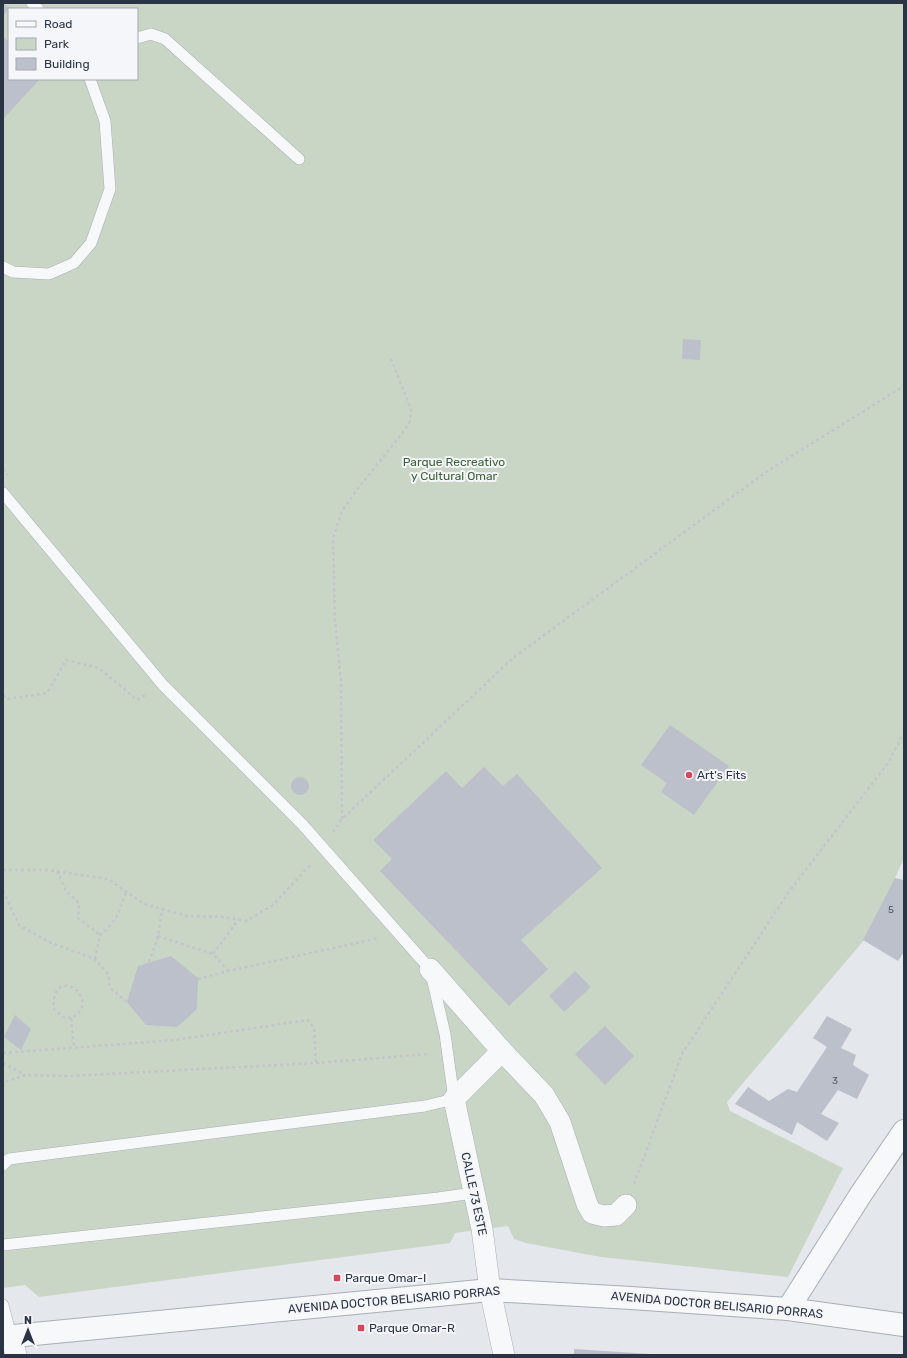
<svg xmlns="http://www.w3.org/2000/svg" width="907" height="1358" font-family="Rubik,sans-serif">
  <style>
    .green { fill: #c9d6c5; fill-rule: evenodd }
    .building { fill: #bbc0ca }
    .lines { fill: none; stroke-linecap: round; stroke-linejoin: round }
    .service-casing { stroke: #a9aeb7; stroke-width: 12 }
    .minor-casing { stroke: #a9aeb7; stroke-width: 22 }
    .tertiary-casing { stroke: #a9aeb7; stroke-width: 24 }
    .path { stroke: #c2c5cb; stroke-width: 2.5; stroke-dasharray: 3 3; stroke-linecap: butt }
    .service { stroke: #f7f8fa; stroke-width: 11 }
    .minor { stroke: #f7f8fa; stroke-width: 21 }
    .tertiary { stroke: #f7f8fa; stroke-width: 22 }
    .poi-dot { fill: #d1495b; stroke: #f4f6f9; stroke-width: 1.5 }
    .labels { text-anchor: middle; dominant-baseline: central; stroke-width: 4; stroke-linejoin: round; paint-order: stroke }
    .number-label { font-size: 10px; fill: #4f5766 }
    .park-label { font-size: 12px; fill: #3f6138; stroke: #f4f6f9 }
    .poi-label { font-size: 12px; fill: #2b3445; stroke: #f4f6f9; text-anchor: start }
    .street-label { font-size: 12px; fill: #2b3445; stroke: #f4f6f9 }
  </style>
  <rect width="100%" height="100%" fill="#e4e7ec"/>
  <path class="green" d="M3 3H904V858L895 878 892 907 727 1102 730 1111 843 1168 788 1277 601 1257 526 1243 514 1239 508 1226 455 1233 450 1243 39 1297 25 1285 3 1288ZM9 9H137V79H9Z"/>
  <g class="building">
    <path d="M3 3 11 9H9L3 16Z"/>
    <path d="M3 37 9 42V79H40L3 119Z"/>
    <path d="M683 339 701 340 700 360 682 359Z"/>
    <path d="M670 725 729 766 694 815 661 792 667 783 641 765Z"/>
    <path d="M484 767 503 786 517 774 602 868 521 940 548 969 509 1006 380 871 392 859 373 840 446 771 462 788Z"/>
    <circle cx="300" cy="786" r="9"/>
    <path d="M895 878 904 880V952L898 961 863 940Z"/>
    <path d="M171 956 198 978 197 1009 177 1027 146 1025 127 1002 138 966Z"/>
    <path d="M575 971 591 987 564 1012 549 996Z"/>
    <path d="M15 1015 31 1029 21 1050 4 1037Z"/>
    <path d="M827 1016 852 1029 841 1048 856 1055 853 1065 869 1075 857 1099 838 1090 821 1114 839 1123 827 1141 797 1122 792 1135 735 1104 748 1087 769 1101 788 1089 797 1092 827 1047 813 1038Z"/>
    <path d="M605 1026 634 1056 605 1085 575 1054Z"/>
    <path d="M574 1349 650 1354V1355H574Z"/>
  </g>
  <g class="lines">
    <g class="service-casing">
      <g id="service">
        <path d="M32 3 38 9"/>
        <path d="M137 38 151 34 165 39 299 159"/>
        <path d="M3 267 13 272 49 274 74 263 91 243 110 189 105 121 90 79"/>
        <path d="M3 493 163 685 302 824 430 969 445 1034 454 1099 425 1106 9 1159 3 1165"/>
        <path d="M3 1245 438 1198 473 1193"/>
        <path d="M3 1305 11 1336"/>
      </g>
    </g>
    <g class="minor-casing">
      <g id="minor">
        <path d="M430 969 502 1051 544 1095 560 1122 587 1204 592 1213 604 1216 616 1215 626 1205"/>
        <path d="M502 1051 454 1099 482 1229 490 1290 504 1355"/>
        <path d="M11 1336 16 1355"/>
      </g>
    </g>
    <g class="tertiary-casing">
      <g id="tertiary">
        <path d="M788 1309 861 1194 904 1131"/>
        <path d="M3 1337 490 1290 631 1298 788 1309 904 1325"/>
      </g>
    </g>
    <g class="path">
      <path d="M3 469 8 475"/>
      <path d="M3 695 7 699 47 693 66 660 99 668 137 700 147 694"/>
      <path d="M342 819 341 682 335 621 333 538 342 511 356 491 404 431 410 421 411 409 391 359"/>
      <path d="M333 832 342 819 513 658 766 472 904 386"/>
      <path d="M3 870H48L108 879 144 904 187 916 222 917 246 921 273 905 312 863"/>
      <path d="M57 871 66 891 79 903 78 918 100 935"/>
      <path d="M3 891 19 925 49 942 95 959 108 974 110 988 127 1002"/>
      <path d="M158 936 213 954 228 971"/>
      <path d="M213 954 239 919"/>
      <path d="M95 959 100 935C116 923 120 910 126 892"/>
      <path d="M149 962 158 936 162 909"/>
      <path d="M198 979 228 971 379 938"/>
      <path d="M71 1018 63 1017 54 1009C53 1000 54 991 62 986 74 984 87 997 81 1009 79 1013 75 1016 71 1018L74 1048"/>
      <path d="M3 1053 175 1040 308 1020 314 1028 316 1063"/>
      <path d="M3 1063 25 1075"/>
      <path d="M3 1087 5 1082 25 1075 69 1076 316 1063 429 1054"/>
      <path d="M634 1184 682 1054 788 893 888 763 904 732"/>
    </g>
    <use href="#service" class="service"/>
    <use href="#minor" class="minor"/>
    <use href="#tertiary" class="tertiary"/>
  </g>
  <g class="poi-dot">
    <circle cx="689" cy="775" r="4"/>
    <rect x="333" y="1274" width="8" height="8" rx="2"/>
    <rect x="357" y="1324" width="8" height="8" rx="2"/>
  </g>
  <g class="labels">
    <g class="number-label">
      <text x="891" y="910">5</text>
      <text x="835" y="1081">3</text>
    </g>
    <g class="park-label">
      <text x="454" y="462">Parque Recreativo<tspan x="454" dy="14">y Cultural Omar</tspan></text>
    </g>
    <g class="poi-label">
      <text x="697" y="775">Art's Fits</text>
      <text x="345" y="1278">Parque Omar-I</text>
      <text x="369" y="1328">Parque Omar-R</text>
    </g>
    <g class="street-label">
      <text transform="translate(474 1194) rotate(78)">CALLE 73 ESTE</text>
      <text transform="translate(394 1300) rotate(-5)">AVENIDA DOCTOR BELISARIO PORRAS</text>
      <text transform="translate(717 1305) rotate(5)">AVENIDA DOCTOR BELISARIO PORRAS</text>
    </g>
  </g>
  <rect width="907" height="1358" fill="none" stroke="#2b3445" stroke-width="8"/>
  <rect x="8" y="8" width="130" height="72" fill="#f4f6f9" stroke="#a4a8b1"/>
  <rect x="16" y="21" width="20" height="6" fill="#f7f8fa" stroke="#a4a8b1"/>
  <text x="44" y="28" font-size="12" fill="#2b3445">Road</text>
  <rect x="16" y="38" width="20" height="12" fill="#c9d6c5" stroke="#a4a8b1"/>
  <text x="44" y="48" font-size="12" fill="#2b3445">Park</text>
  <rect x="16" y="58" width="20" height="12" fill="#bbc0ca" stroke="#a4a8b1"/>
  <text x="44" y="68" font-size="12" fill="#2b3445">Building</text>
  <g transform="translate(28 1330)" stroke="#f4f6f9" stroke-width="3" paint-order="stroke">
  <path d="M0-3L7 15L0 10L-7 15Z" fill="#2b3445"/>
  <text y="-6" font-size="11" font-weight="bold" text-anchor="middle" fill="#2b3445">N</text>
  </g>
</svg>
